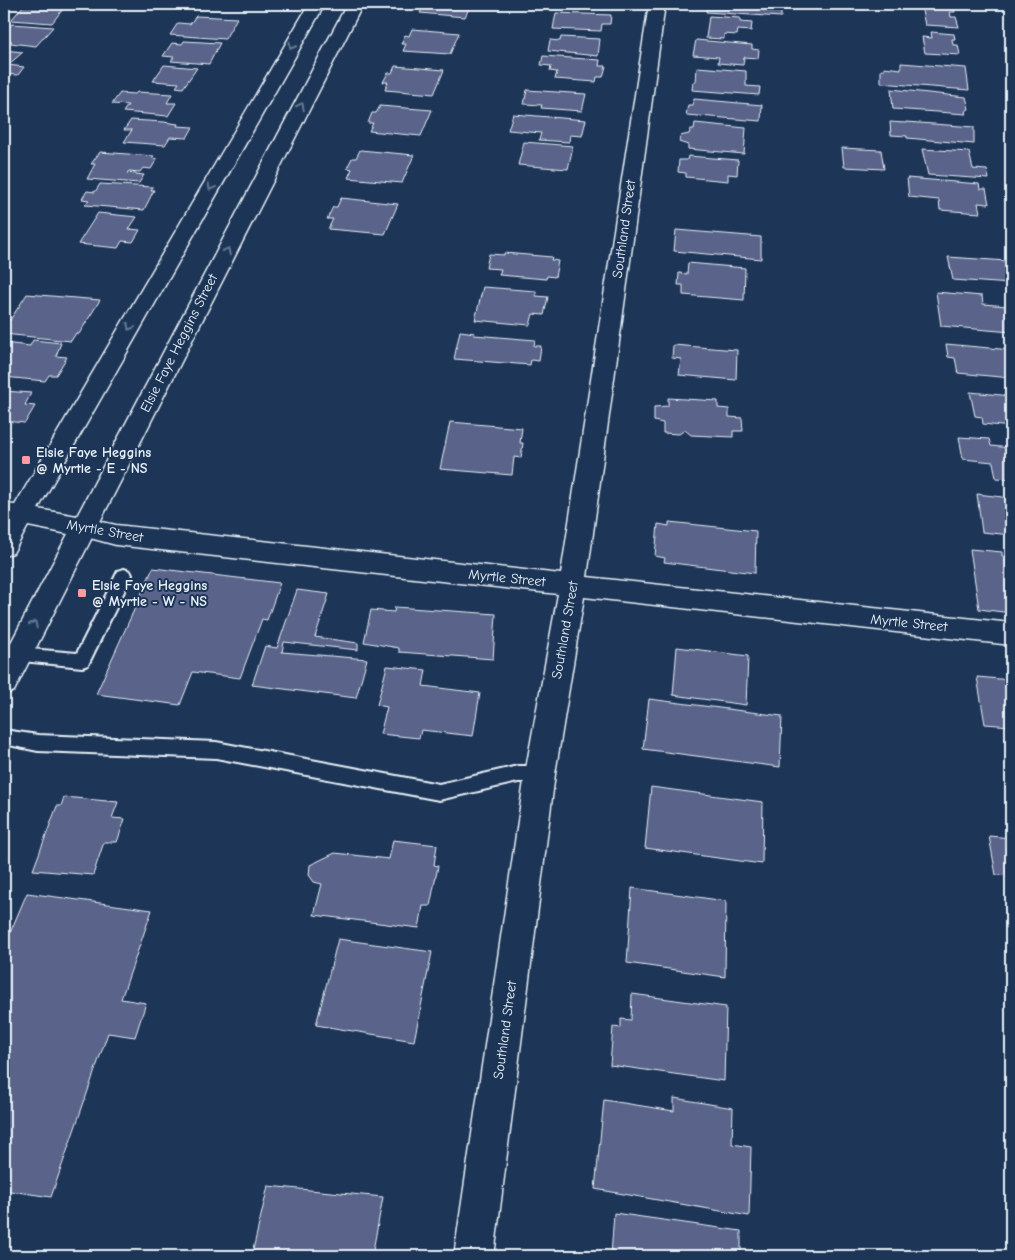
<svg xmlns="http://www.w3.org/2000/svg" width="1015" height="1260" font-family="'Comic Neue',sans-serif">
  <style>
    .building { fill: #5a648a; stroke: #e8f1f8 }
    .lines { fill: none; stroke-linecap: round; stroke-linejoin: round }
    .lane-casing { stroke: #e8f1f8; stroke-width: 4 }
    .street-casing { stroke: #e8f1f8; stroke-width: 3 }
    .secondary-casing { stroke: #e8f1f8; stroke-width: 3 }
    .lane { fill: #1d3557; fill-rule: evenodd }
    .street { fill: #1d3557; fill-rule: evenodd }
    .secondary { fill: #1d3557; fill-rule: evenodd }
    .oneway { stroke: #64778f }
    .poi-dot { fill: #ff9aa2; stroke: #1d3557; stroke-width: 2 }
    .labels { text-anchor: middle; dominant-baseline: central; stroke-width: 4; stroke-linejoin: round; paint-order: stroke }
    .street-label { font-size: 14px; fill: #e8f1f8; stroke: #1d3557 }
    .poi-label { font-size: 14px; font-weight: bold; fill: #e8f1f8; stroke: #1d3557; text-anchor: start }
  </style>
  <rect width="100%" height="100%" fill="#1d3557"/>
  <filter id="ink" filterUnits="userSpaceOnUse"><feTurbulence type="fractalNoise" baseFrequency=".02" numOctaves="2"/><feDisplacementMap in="SourceGraphic" scale="10" xChannelSelector="R" yChannelSelector="G"/><feConvolveMatrix kernelMatrix="1 2 1 2 8 2 1 2 1" color-interpolation-filters="sRGB"/></filter>
  <g filter="url(#ink)">
    <g class="building">
      <path d="M25 4 36 5 67 4 52 23 11 20Z"/>
      <path d="M420 4H471L465 17 420 13 423 7H418Z"/>
      <path d="M567 4H607L606 9 566 6Z"/>
      <path d="M707 4H784L781 8V17L706 12Z"/>
      <path d="M921 6 954 7 955 12H950L951 17H956L959 27 925 25Z"/>
      <path d="M556 13 611 15 610 24H602L601 31 553 29Z"/>
      <path d="M196 16 237 18 225 39 170 35 178 23 190 24Z"/>
      <path d="M709 16 740 18V22L752 23 751 31 738 30 737 35 724 34V39L706 38Z"/>
      <path d="M12 24 53 27 36 46 10 43 12 41 5 40 9 35H5L8 32H4Z"/>
      <path d="M412 29 459 33 450 54 403 51 406 44H401L405 35 409 36Z"/>
      <path d="M931 32 954 34 955 39H952L953 45H958L960 55 925 53 922 37 932 38Z"/>
      <path d="M561 37 600 39 598 56 548 51 550 40 560 41Z"/>
      <path d="M696 40 752 45V49L759 50 758 58 744 57 743 65 718 63 719 57 693 55Z"/>
      <path d="M184 41 220 43 209 64 171 61 174 57 163 56 172 43 182 44Z"/>
      <path d="M4 50 23 52 8 65 24 67 18 75 4 74Z"/>
      <path d="M543 56 600 60 599 66H606L603 77H597L596 82 555 79 557 72 550 71 551 66 541 65Z"/>
      <path d="M901 63 966 68 969 90 881 83V70H884V67L901 69Z"/>
      <path d="M164 65 197 68 183 88 176 87 179 83 153 81Z"/>
      <path d="M395 66 444 70 434 94 385 90 388 82H383L388 73H392Z"/>
      <path d="M697 67 746 71V86L760 87 759 95 692 90 693 82H696Z"/>
      <path d="M891 89 966 97 969 109 965 111 966 114 893 109Z"/>
      <path d="M527 90 586 94 582 111 541 108 542 105 524 104Z"/>
      <path d="M137 92 172 94 167 103H176L168 116 123 112 128 105 112 104 120 93 135 94Z"/>
      <path d="M694 99 762 105 761 121 686 115 688 105H693Z"/>
      <path d="M380 106 432 110 421 136 369 131 373 123H368L372 113H376Z"/>
      <path d="M513 114 586 120 582 136 570 135 569 142 539 140 541 133 508 130Z"/>
      <path d="M131 120 164 122 178 124 177 126 193 127 187 138 170 137 165 145 124 142 132 130H124Z"/>
      <path d="M890 122 906 123V122L974 127V144L907 138V136L891 135Z"/>
      <path d="M695 123 746 128 744 154 688 149V145L679 142 680 136 689 134 691 129H694Z"/>
      <path d="M524 142 573 146 568 169 518 165Z"/>
      <path d="M842 148 881 150 884 169 844 167Z"/>
      <path d="M922 149 969 152 973 169 987 170 989 179 928 175Z"/>
      <path d="M360 150 414 155 402 183 348 178 352 169 347 168 352 158H356Z"/>
      <path d="M100 152 154 156 152 158 157 159 151 169 143 168 140 172 129 171 127 173 144 175 139 183 87 179 95 164H91Z"/>
      <path d="M688 156 738 160 737 175 728 174V181L686 177V173L678 172 679 160H687Z"/>
      <path d="M907 178 979 184 980 189H986L989 204 978 203 980 213 940 210 939 200 909 197Z"/>
      <path d="M100 184 153 187 151 190H154L144 210 85 205 89 200 82 199 87 191 95 192Z"/>
      <path d="M341 198 398 204 385 234 328 229 333 219H327L333 207H337Z"/>
      <path d="M98 213 137 217 129 229 140 230 133 242 122 241 118 248 78 244Z"/>
      <path d="M676 230 761 237V259L674 251Z"/>
      <path d="M504 253 552 257 551 260 558 261 555 277 547 276 546 279 499 275 501 269 486 268 489 254 504 255Z"/>
      <path d="M948 257 1007 261 1011 284 953 280Z"/>
      <path d="M688 263 745 268 744 300 683 295V285H678L679 273 687 274Z"/>
      <path d="M483 287 536 291V296L548 297 544 315 533 314 530 325 475 320Z"/>
      <path d="M936 292 982 296 983 304 1007 306 1011 319V332L941 326Z"/>
      <path d="M27 294 100 300 79 334 76 333 71 341 4 334V319L10 320Z"/>
      <path d="M460 331 475 333 474 335 535 340 534 346H541L539 361 531 360 530 365 454 359Z"/>
      <path d="M33 340 61 343 56 356 67 357 56 375H49L45 381 4 377V343L30 346Z"/>
      <path d="M946 344 1011 350V378L958 373 955 358 948 357Z"/>
      <path d="M673 345 737 350 736 380 679 375 681 359 672 358Z"/>
      <path d="M4 391 31 393 25 405 35 406 25 423 4 421Z"/>
      <path d="M970 392 1011 396V427L983 424 982 417 975 416Z"/>
      <path d="M668 398 718 401V408L729 409V417L742 418 743 431H733V437L691 435 685 430 679 434 663 433V423L654 421V407L668 406Z"/>
      <path d="M450 422 522 428 520 443H523L521 458 514 457 512 475 440 469Z"/>
      <path d="M959 437 989 439 991 446 1011 448V479L996 478 993 462 963 459Z"/>
      <path d="M977 494 1011 498V535L982 532Z"/>
      <path d="M669 522 756 531 755 573 664 562 665 558 655 556 658 524 669 526Z"/>
      <path d="M970 549 1002 552V556L1011 557V613L979 609Z"/>
      <path d="M153 568 280 583 267 620 262 619 240 678 193 672 180 705 96 694Z"/>
      <path d="M297 590 329 594 315 637 358 643V650L284 642 282 652 367 659 356 698 252 685 265 646 277 648Z"/>
      <path d="M395 607 496 614 493 659 399 652V648L364 642 371 610 394 612Z"/>
      <path d="M677 647 748 656 746 705 673 695Z"/>
      <path d="M387 666 426 670 423 686 480 693 473 736 421 730 419 738 380 734 387 707 377 705Z"/>
      <path d="M977 677 1011 680V726L985 724Z"/>
      <path d="M649 699 782 716 780 767 643 749Z"/>
      <path d="M651 787 763 802 762 864 645 848Z"/>
      <path d="M64 797 118 802 112 818 125 819 117 842H104L93 875 33 870 57 806H61Z"/>
      <path d="M989 836 1011 838V876L996 875Z"/>
      <path d="M393 840 437 845 434 865 438 866 430 906H423L419 928 314 915 322 884 314 882 309 875 310 865 335 853 389 859Z"/>
      <path d="M632 888 726 901 725 977 627 963Z"/>
      <path d="M27 893 152 910 121 999 146 1003 135 1037 108 1033 51 1197 4 1190V947Z"/>
      <path d="M338 939 432 952 414 1041 316 1025Z"/>
      <path d="M632 994 726 1007 724 1081 610 1065 613 1027 621 1028V1019L631 1020Z"/>
      <path d="M674 1098 733 1108 732 1144 751 1147 749 1216 595 1189 604 1100 674 1111Z"/>
      <path d="M268 1186 383 1197 372 1256H265L252 1254Z"/>
      <path d="M614 1213 741 1231V1256H611Z"/>
    </g>
    <g class="lines">
      <g class="lane-casing">
        <g id="lane">
          <path d="M124 569 130 571 132 575 88 665 82 667 12 660 10 655 12 650 18 648 77 653 118 571Z"/>
          <path d="M4 730 38 735 216 742 439 784 518 766H540L546 768 549 774 546 780 540 782H518L439 800 216 758 38 751 4 744Z"/>
        </g>
      </g>
      <g class="street-casing">
        <path id="street" d="M649 4H665L587 577 1011 623V645L584 597 555 774 494 1256H454L525 774 558 594 116 545 75 534 71 527 75 520 84 518 116 525 561 574Z"/>
      </g>
      <g class="secondary-casing">
        <path id="secondary" d="M309 4H325L38 509 77 516 347 4H363L14 691 4 695V656L68 534 28 526 13 553 4 556V504L15 505Z"/>
      </g>
      <use href="#lane" class="lane"/>
      <use href="#street" class="street"/>
      <use href="#secondary" class="secondary"/>
    </g>
    <defs><path id="oneway-chevron" d="M-2-3.5L2.5 0L-2 3.5" fill="none" stroke-width="1.6" stroke-linecap="round" stroke-linejoin="round" transform="scale(1.25)"/></defs>
    <g class="oneway">
      <use href="#oneway-chevron" transform="translate(292 46) rotate(120)"/>
      <use href="#oneway-chevron" transform="translate(301 106) rotate(-63)"/>
      <use href="#oneway-chevron" transform="translate(211 187) rotate(120)"/>
      <use href="#oneway-chevron" transform="translate(227 251) rotate(-63)"/>
      <use href="#oneway-chevron" transform="translate(130 327) rotate(120)"/>
      <use href="#oneway-chevron" transform="translate(34 624) rotate(-63)"/>
    </g>
  </g>
  <g class="poi-dot">
    <rect x="21" y="455" width="10" height="10" rx="2.5"/>
    <rect x="77" y="588" width="10" height="10" rx="2.5"/>
  </g>
  <g class="labels">
    <g class="street-label">
      <text transform="translate(624 229) rotate(-82)">Southland Street</text>
      <text transform="translate(179 343) rotate(-63)">Elsie Faye Heggins Street</text>
      <text transform="translate(105 531) rotate(10)">Myrtle Street</text>
      <text transform="translate(507 578) rotate(6)">Myrtle Street</text>
      <text transform="translate(909 623) rotate(6)">Myrtle Street</text>
      <text transform="translate(565 630) rotate(-80)">Southland Street</text>
      <text transform="translate(505 1030) rotate(-82)">Southland Street</text>
    </g>
    <g class="poi-label">
      <text x="36" y="452">Elsie Faye Heggins<tspan x="36" dy="16">@ Myrtle - E - NS</tspan></text>
      <text x="92" y="585">Elsie Faye Heggins<tspan x="92" dy="16">@ Myrtle - W - NS</tspan></text>
    </g>
  </g>
  <rect width="1015" height="1260" fill="none" stroke="#1d3557" stroke-width="20"/>
  <rect x="10" y="10" width="995" height="1240" fill="none" stroke="#e8f1f8" stroke-width="2" filter="url(#ink)"/>
</svg>
